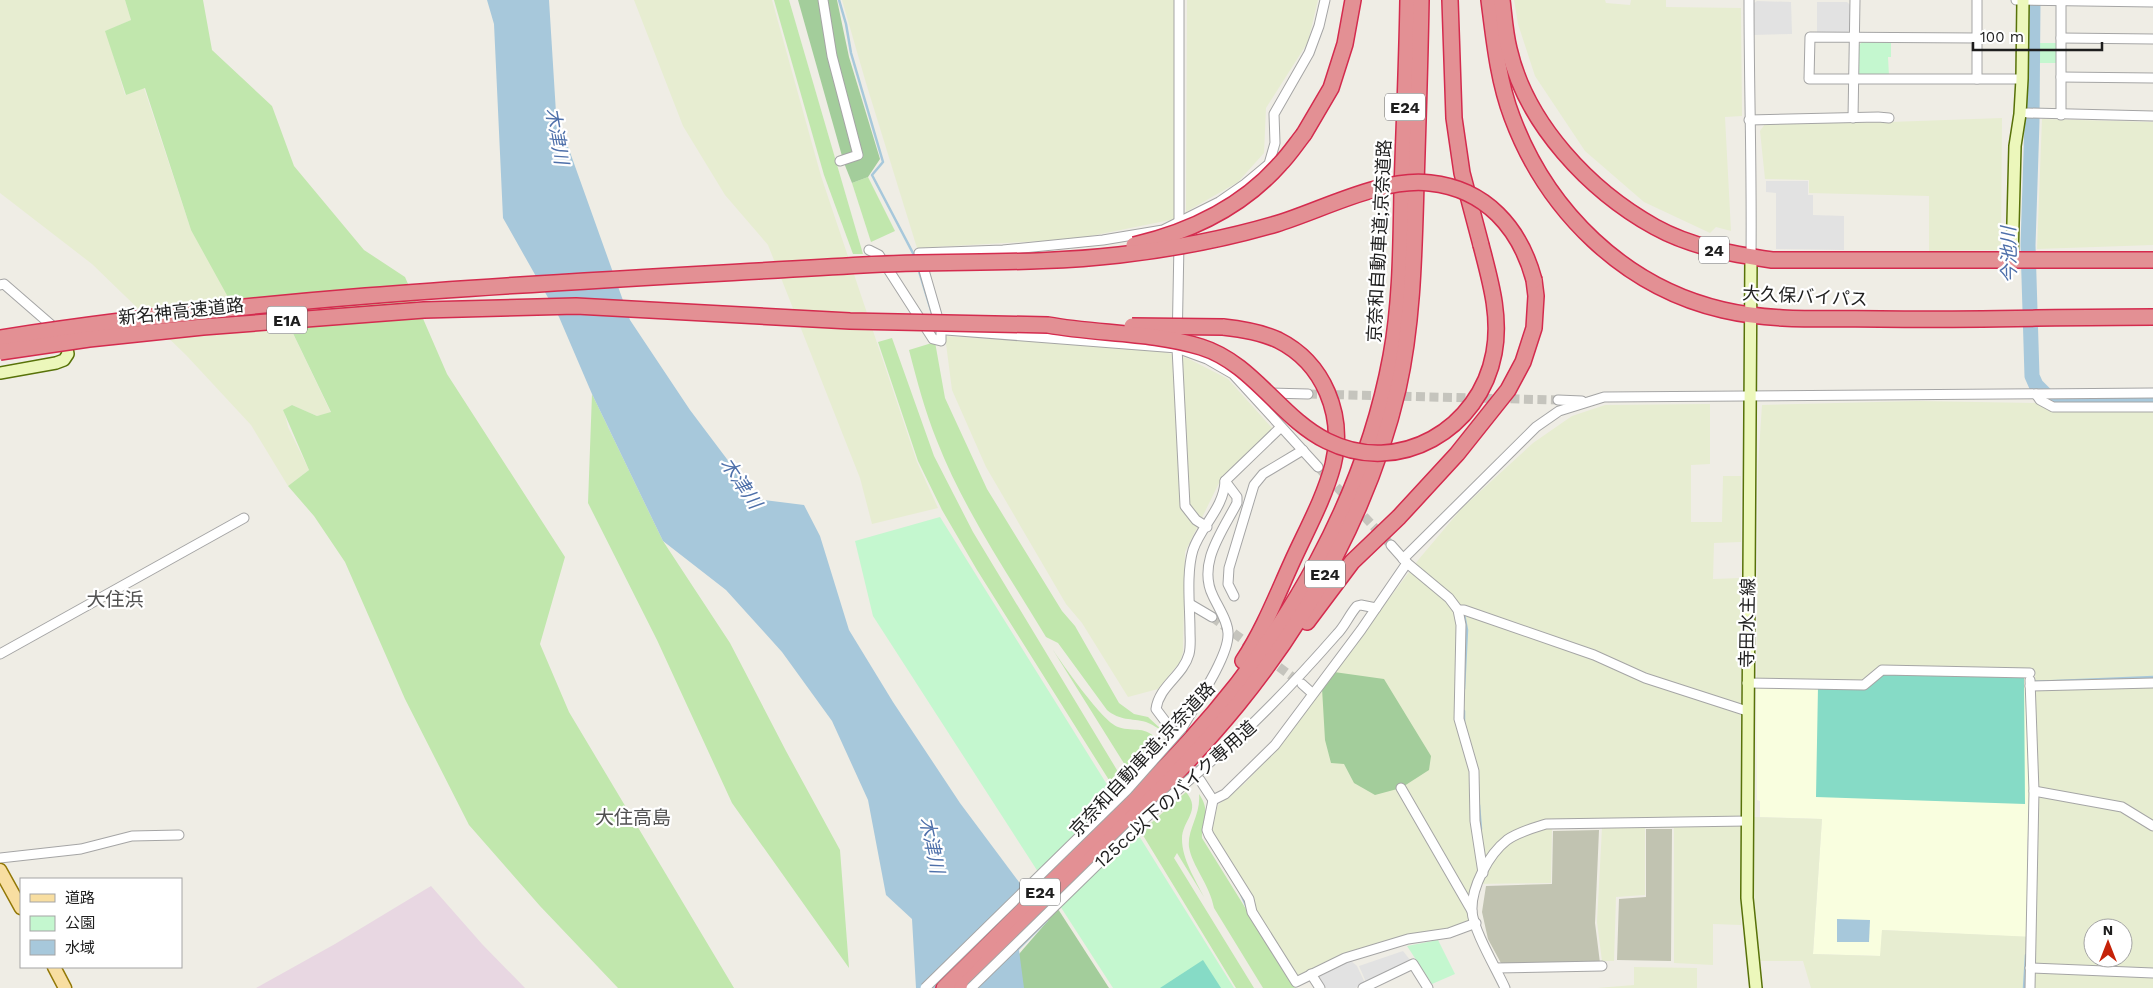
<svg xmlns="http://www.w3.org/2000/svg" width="2153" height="988" font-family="'Work Sans','Noto Sans JP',sans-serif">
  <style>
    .industrial { fill: #e8d7e2 }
    .education { fill: #f9fedf }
    .construction { fill: #c1c3b1 }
    .farmland { fill: #e7edd1; fill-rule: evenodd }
    .grass { fill: #c1e7ad }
    .forest { fill: #a3cd9b }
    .park { fill: #c4f7cf }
    .pitch { fill: #86dbc6 }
    .parking { fill: #e2e2e2 }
    .water { fill: #a7c8db }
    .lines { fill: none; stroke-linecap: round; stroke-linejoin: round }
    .stream { stroke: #a7c8db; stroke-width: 2.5 }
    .river { stroke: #a7c8db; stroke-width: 15 }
    .street-tunnel { stroke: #c5c4bd; stroke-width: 9; stroke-dasharray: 9 4.5; stroke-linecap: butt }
    .street-casing { stroke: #a5a5a5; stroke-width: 11 }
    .secondary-casing { stroke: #587209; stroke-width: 14 }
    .primary-casing { stroke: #937806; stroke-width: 15 }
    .highway-casing { stroke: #d42b4e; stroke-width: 18 }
    .street { stroke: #fff; stroke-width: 9 }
    .secondary { stroke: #ecf7bb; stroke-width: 11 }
    .primary { stroke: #f8dea1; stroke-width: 12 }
    .highway { stroke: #e39094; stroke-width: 15 }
    .street-bridge-casing { stroke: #a5a5a5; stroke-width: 11; stroke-linecap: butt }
    .highway-bridge-casing { stroke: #d42b4e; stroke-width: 18; stroke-linecap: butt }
    .street-bridge { stroke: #fff; stroke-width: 9 }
    .highway-bridge { stroke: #e39094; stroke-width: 15 }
    .labels { text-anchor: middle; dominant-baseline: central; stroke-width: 4.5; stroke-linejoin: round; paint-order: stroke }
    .shield { fill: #fff; stroke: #626262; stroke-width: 1 }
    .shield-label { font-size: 16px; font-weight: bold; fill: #1e1e1e }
    .street-label { font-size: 18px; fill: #1e1e1e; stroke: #fff }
    .water-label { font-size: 19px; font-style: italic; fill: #4e70aa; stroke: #fff }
    .neighbourhood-label { font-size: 19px; fill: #515151; stroke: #fff }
  </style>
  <rect width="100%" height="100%" fill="#efede5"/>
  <path class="industrial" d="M431 886 482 944 525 988H256L335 944Z"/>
  <path class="education" d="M2027 675 2030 821 2027 842V937L1882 930 1881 956 1813 954 1822 819 1760 817V801L1757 800 1756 686Z"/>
  <g class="construction">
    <path d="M1646 829H1672L1671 961 1617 960 1619 899 1646 897Z"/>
    <path d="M1599 830 1595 923 1600 963 1502 965 1488 939 1482 912 1486 886 1552 884 1553 831Z"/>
  </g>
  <g class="farmland">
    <path d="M0 0H125L131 20 106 31 125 95 144 88 191 230 276 298 331 413 317 416 292 405 284 410 288 427 309 470 288 486 251 425 186 355 92 264 0 193Z"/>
    <path d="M634 0H772L821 176 917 462 938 508 872 524 860 478 768 245 725 195 683 126Z"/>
    <path d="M842 0H1176L1175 219 1076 239 917 248 866 83Z"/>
    <path d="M1187 0H1318L1308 42 1266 108 1264 153 1238 182 1186 212Z"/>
    <path d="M1514 0H1605L1606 3 1630 5 1631 0H1666V7L1741 8 1742 116 1725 117 1731 231 1716 227 1710 233 1644 202 1585 151 1535 76 1518 24Z"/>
    <path d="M2002 118 2001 250 1929 251V196L1809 193V180L1765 179 1760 131 1765 124 1890 122Z"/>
    <path d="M2042 119 2153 122V245L2037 249Z"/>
    <path d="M945 336 1117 347 1164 352 1187 358 1228 379 1273 429 1222 477 1185 552 1183 652 1180 662 1158 689 1128 697 1082 623 1066 604 986 467 952 390Z"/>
    <path d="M1917 401 2041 403 2153 409V988H1811L1803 961H1758L1753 890 1754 817 1822 819 1813 954 1880 956 1882 930 2034 937 2037 798 2035 670 1881 666 1862 682 1757 681 1758 466 1762 405ZM2093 928H2123V958H2093Z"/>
    <path d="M1710 404V464L1691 465V522H1722L1723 476H1741V542L1714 543 1713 579 1741 578V925L1713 924V965L1674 963V828H1645V895L1616 897 1614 961H1602L1597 922 1602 828H1552L1551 883 1473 884 1472 921 1449 931 1406 937 1296 978 1255 910 1210 829 1218 805 1245 783 1270 756 1419 559 1462 508 1533 443 1572 416 1605 405Z"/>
    <path d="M1634 967 1697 968V988H1597L1634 985Z"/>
  </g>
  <g class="grass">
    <path d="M125 0H203L212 50 272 106 294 166 364 250 405 277 447 374 565 557 540 644 569 712 734 988H618L540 906 469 825 405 699 345 562 314 516 288 486 309 470 283 410 292 405 317 416 331 412 276 298 239 317 191 230 145 88 126 95 105 31 131 20Z"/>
    <path d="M774 0H789L863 254H853L824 175Z"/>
    <path d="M868 177 895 231 871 242 852 183Z"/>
    <path d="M892 338 934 456 973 532 1123 780 1114 788 977 570 942 510 918 461 878 342Z"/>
    <path d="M935 342 945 398 987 489 1062 611 1075 626 1119 703 1134 714 1148 717 1164 732C1159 729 1152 724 1146 722 1131 718 1120 721 1107 710L1058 643 1046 637C1008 574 964 510 937 441 925 411 917 381 909 350Z"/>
    <path d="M592 394 663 541 730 643 786 751 840 850 849 968 732 803 657 640 588 503Z"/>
    <path d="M1053 650C1064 666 1102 721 1118 727 1136 733 1144 724 1160 742L1130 773Z"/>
    <path d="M1186 792C1202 811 1182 820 1182 839 1182 859 1195 879 1204 897L1177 853 1174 858 1254 988H1236L1141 832Z"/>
    <path d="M1199 794C1212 813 1201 819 1202 838L1295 988H1263L1214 908C1210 885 1192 866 1189 847 1187 829 1201 815 1199 794Z"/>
  </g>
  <g class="forest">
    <path d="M798 0H820L855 152 842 156Z"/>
    <path d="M826 0H837L849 57 880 159 868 177 852 183 844 163 862 157 835 55Z"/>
    <path d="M1334 672 1384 679 1431 756 1429 770 1401 788 1375 795 1354 783 1344 764 1331 763 1325 740 1322 688Z"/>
    <path d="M1058 909 1109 988H1019V954Z"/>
  </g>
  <g class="park">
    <path d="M1863 41 1891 42V57H1888L1889 76H1861L1858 72V46Z"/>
    <rect x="2037" y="43" width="23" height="20"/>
    <path d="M940 517 1234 988H1113L873 616 855 541Z"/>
    <path d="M1438 940 1455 974 1432 984 1407 946Z"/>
  </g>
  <g class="pitch">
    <path d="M1882 672 2024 675 2025 804 1816 797 1818 687 1864 688Z"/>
    <path d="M1203 960 1221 988H1160Z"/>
  </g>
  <g class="parking">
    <path d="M1757 1 1791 2 1792 34 1753 35V4Z"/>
    <path d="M1817 2H1847L1851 6V28L1847 33 1817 32Z"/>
    <path d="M1766 181H1808V195H1813V215L1844 216V250L1776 249V193L1766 192Z"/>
    <path d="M1403 951 1410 960 1366 982 1359 966Z"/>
    <path d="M1351 961 1357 966 1365 983 1355 988H1326L1319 976Z"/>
  </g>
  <g class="water">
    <path d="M487 0H549L556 113 630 320 690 410 757 499 804 505 820 536 849 630 893 702 960 803 1048 921 1019 950 1024 988H916L912 919 886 895 868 800 832 721 782 652 726 590 663 541 592 394 559 317 503 218 494 24Z"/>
    <path d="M1837 919 1870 920 1869 942H1837Z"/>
  </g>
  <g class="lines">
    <g class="stream">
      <path d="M839 0 846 24 851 53 883 162 872 175 915 257"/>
      <path d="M918 268 933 317"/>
      <path d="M1464 614 1467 630 1464 689"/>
      <path d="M2031 682 2153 677"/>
      <path d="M1464 711V724"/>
      <path d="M1479 805 1481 829"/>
      <path d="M1241 894 1248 910"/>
      <path d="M2024 988 2026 955"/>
    </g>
    <path class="river" d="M2033 0 2032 122 2028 245 2032 376 2036 385 2052 401H2153"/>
    <g class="street-tunnel">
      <path d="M1308 394 1558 400"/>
      <path d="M1318 467 1391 545"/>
      <path d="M1212 617 1254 648"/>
      <path d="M1268 659 1302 684"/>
      <path d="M1171 731 1200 780"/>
    </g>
    <g class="street-casing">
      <g id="street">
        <path d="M823 0 832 56 858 155 840 161"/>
        <path d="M1749 0C1749 86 1752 171 1751 257"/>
        <path d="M1977 0V79"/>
        <path d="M2016 0 2153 2"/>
        <path d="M1977 38 1810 37 1809 79H2022"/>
        <path d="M2061 38 2153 39"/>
        <path d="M2061 77 2153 78"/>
        <path d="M2027 113 2153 116"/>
        <path d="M2061 115V0"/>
        <path d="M1853 118 1855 0"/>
        <path d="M1749 120 1878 117 1889 118"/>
        <path d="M1179 227V0"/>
        <path d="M1179 243 1177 348 1207 359 1233 374 1318 467"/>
        <path d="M869 250 879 255 933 339 941 341V329L919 253 1003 250 1103 240 1163 230 1219 202 1245 184 1269 164 1275 143 1274 114 1309 53 1319 26 1325 0"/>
        <path d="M0 285 4 284 57 330"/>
        <path d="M946 330 1177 348 1185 506 1196 520 1207 527"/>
        <path d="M1267 393 1308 394"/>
        <path d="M2036 394 2040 400 2053 407H2153"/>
        <path d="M1558 400 1582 401"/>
        <path d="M1391 545 1407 563 1449 598 1458 610 1461 625 1459 719 1474 771 1475 821 1483 873"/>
        <path d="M1403 559 1536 427 1559 411 1604 397 2153 393"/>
        <path d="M1234 596 1228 584 1229 568 1254 485 1263 474 1303 450"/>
        <path d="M1190 604 1212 617"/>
        <path d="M1458 610H1464L1594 655 1645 678 1747 711"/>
        <path d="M0 654 244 518"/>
        <path d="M1747 683 1864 685 1882 670 2030 673"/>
        <path d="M1302 684 1312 693"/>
        <path d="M2030 686 2153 683"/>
        <path d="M1182 728C1194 707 1228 658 1228 635 1229 623 1218 607 1213 596 1197 564 1222 532 1237 503V497L1225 481"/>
        <path d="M1171 729 1156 709C1159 686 1183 676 1189 654 1191 647 1190 638 1190 631 1190 607 1186 573 1193 550 1201 526 1224 508 1225 481L1281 427"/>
        <path d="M1203 768C1252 728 1295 682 1337 634 1345 626 1349 615 1357 606L1361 605 1376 608"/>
        <path d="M1200 780 1213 800 1225 794 1275 745 1361 630 1407 563"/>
        <path d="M1401 788 1472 911"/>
        <path d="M2034 791 2122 807 2153 826"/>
        <path d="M1213 800 1207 830 1209 835 1249 899 1252 912 1296 982 1345 958 1408 939 1449 933 1476 923"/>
        <path d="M0 858 81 849 132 836 179 835"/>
        <path d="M1496 968 1602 966"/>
        <path d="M2030 968 2153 973"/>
        <path d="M1311 974 1320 988"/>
        <path d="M1363 988 1413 964 1428 988"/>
        <path d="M1505 988C1497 970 1473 930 1472 911 1471 887 1489 854 1507 840 1518 832 1533 828 1546 824L1747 821"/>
        <path d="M2030 988 2034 791 2030 680"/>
      </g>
    </g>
    <g class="secondary-casing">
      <g id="secondary">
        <path d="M1751 257 1747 898 1756 988"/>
        <path d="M2012 261 2015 146 2020 114 2022 79 2023 0"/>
        <path d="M0 373 56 363 64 360 68 354 65 337"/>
      </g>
    </g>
    <g class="primary-casing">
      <g id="primary">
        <path d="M0 870 21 908"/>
        <path d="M54 967 65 988"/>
      </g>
    </g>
    <g class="highway-casing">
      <g id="highway">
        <path d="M1450 0 1454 118 1462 173 1481 245"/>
        <path d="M1489 0C1494 39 1498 80 1512 117 1547 211 1624 287 1723 310 1774 322 1829 318 1880 319 1971 320 2062 317 2153 317"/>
        <path d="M1502 0C1504 16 1505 33 1509 49 1526 124 1590 191 1655 227 1691 247 1732 254 1772 260H2153"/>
        <path d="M1304 134 1331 88 1345 44 1353 0"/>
        <path d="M1223 327C1241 329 1261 332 1278 340 1324 363 1345 415 1333 465 1324 499 1306 531 1292 562 1277 595 1263 631 1243 661"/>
        <path d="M1307 622 1352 562 1399 517 1457 454 1508 390 1523 362 1534 328 1536 296 1534 280"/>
        <path d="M944 988C988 945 1031 902 1075 858 1114 819 1154 780 1191 739 1288 633 1365 497 1391 356 1401 302 1401 245 1402 190 1404 127 1407 63 1408 0"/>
        <path d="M962 988C1010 939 1059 891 1108 842 1153 798 1198 753 1238 704 1312 613 1371 504 1398 389 1413 322 1414 252 1416 184 1418 122 1420 61 1421 0"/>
      </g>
    </g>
    <use href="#street" class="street"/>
    <use href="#secondary" class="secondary"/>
    <use href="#primary" class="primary"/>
    <use href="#highway" class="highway"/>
    <g class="street-bridge-casing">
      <g id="street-bridge">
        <path d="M925 988 1127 790 1182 728"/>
        <path d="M971 988 1142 821 1203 768"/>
      </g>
    </g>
    <g class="highway-bridge-casing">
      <g id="highway-bridge">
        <path d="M1134 245C1189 232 1242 207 1280 164 1289 155 1296 144 1304 134"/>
        <path d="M1132 326 1223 327"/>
        <path d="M0 338C286 293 575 282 863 265 948 260 1034 265 1119 255 1172 249 1225 239 1276 224 1322 210 1383 177 1430 183 1486 189 1520 228 1534 280"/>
        <path d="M0 352 89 339 203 327 424 310 576 306 850 321 1048 325C1098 334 1152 332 1201 347 1253 363 1280 418 1327 441 1399 477 1480 429 1494 353 1501 316 1490 280 1481 245"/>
      </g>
    </g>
    <use href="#street-bridge" class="street-bridge"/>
    <use href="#highway-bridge" class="highway-bridge"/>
  </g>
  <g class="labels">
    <g class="shield">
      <rect x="1385" y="93.5" width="40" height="27" rx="4"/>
      <rect x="1699" y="236.5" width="30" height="27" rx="4"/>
      <rect x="267" y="306.5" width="40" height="27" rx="4"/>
      <rect x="1305" y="560.5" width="40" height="27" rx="4"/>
      <rect x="1020" y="878.5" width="40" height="27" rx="4"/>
    </g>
    <g class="shield-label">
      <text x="1405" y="107">E24</text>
      <text x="1714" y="250">24</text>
      <text x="287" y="320">E1A</text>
      <text x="1325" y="574">E24</text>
      <text x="1040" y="892">E24</text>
    </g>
    <g class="street-label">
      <text transform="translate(1379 241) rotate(-87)">京奈和自動車道;京奈道路</text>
      <text transform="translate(1805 296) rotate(3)">大久保バイパス</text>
      <text transform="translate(181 311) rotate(-6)">新名神高速道路</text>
      <text transform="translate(1747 623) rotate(-89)">寺田水主線</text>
      <text transform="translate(1142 759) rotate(-47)">京奈和自動車道;京奈道路</text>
      <text transform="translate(1175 794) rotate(-42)">125cc以下のバイク専用道</text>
    </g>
    <g class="water-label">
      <text transform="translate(557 136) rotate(80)">木津川</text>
      <text transform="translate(2009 255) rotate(-91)">今池川</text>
      <text transform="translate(741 483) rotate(56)">木津川</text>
      <text transform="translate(932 845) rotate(78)">木津川</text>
    </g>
    <g class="neighbourhood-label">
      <text x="115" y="599">大住浜</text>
      <text x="633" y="817">大住高島</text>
    </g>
  </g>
  <rect x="20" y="878" width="162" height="90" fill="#ffffff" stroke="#a5a5a5"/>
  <rect x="30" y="894" width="25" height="8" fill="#f8dea1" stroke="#a5a5a5"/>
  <text x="65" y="903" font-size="15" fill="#1e1e1e">道路</text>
  <rect x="30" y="916" width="25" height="15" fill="#c4f7cf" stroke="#a5a5a5"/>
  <text x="65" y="928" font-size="15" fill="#1e1e1e">公園</text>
  <rect x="30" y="940" width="25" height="15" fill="#a7c8db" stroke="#a5a5a5"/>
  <text x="65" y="953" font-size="15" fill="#1e1e1e">水域</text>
  <g transform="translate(2108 943)"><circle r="24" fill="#ffffff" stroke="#a5a5a5"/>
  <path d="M0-4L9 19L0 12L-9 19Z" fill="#c52208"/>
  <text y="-8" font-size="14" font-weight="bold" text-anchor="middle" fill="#1e1e1e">N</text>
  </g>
  <path d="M1973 42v8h129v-8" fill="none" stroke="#1e1e1e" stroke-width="2.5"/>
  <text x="1980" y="42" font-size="15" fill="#1e1e1e" stroke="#ffffff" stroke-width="4" paint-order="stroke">100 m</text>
</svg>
